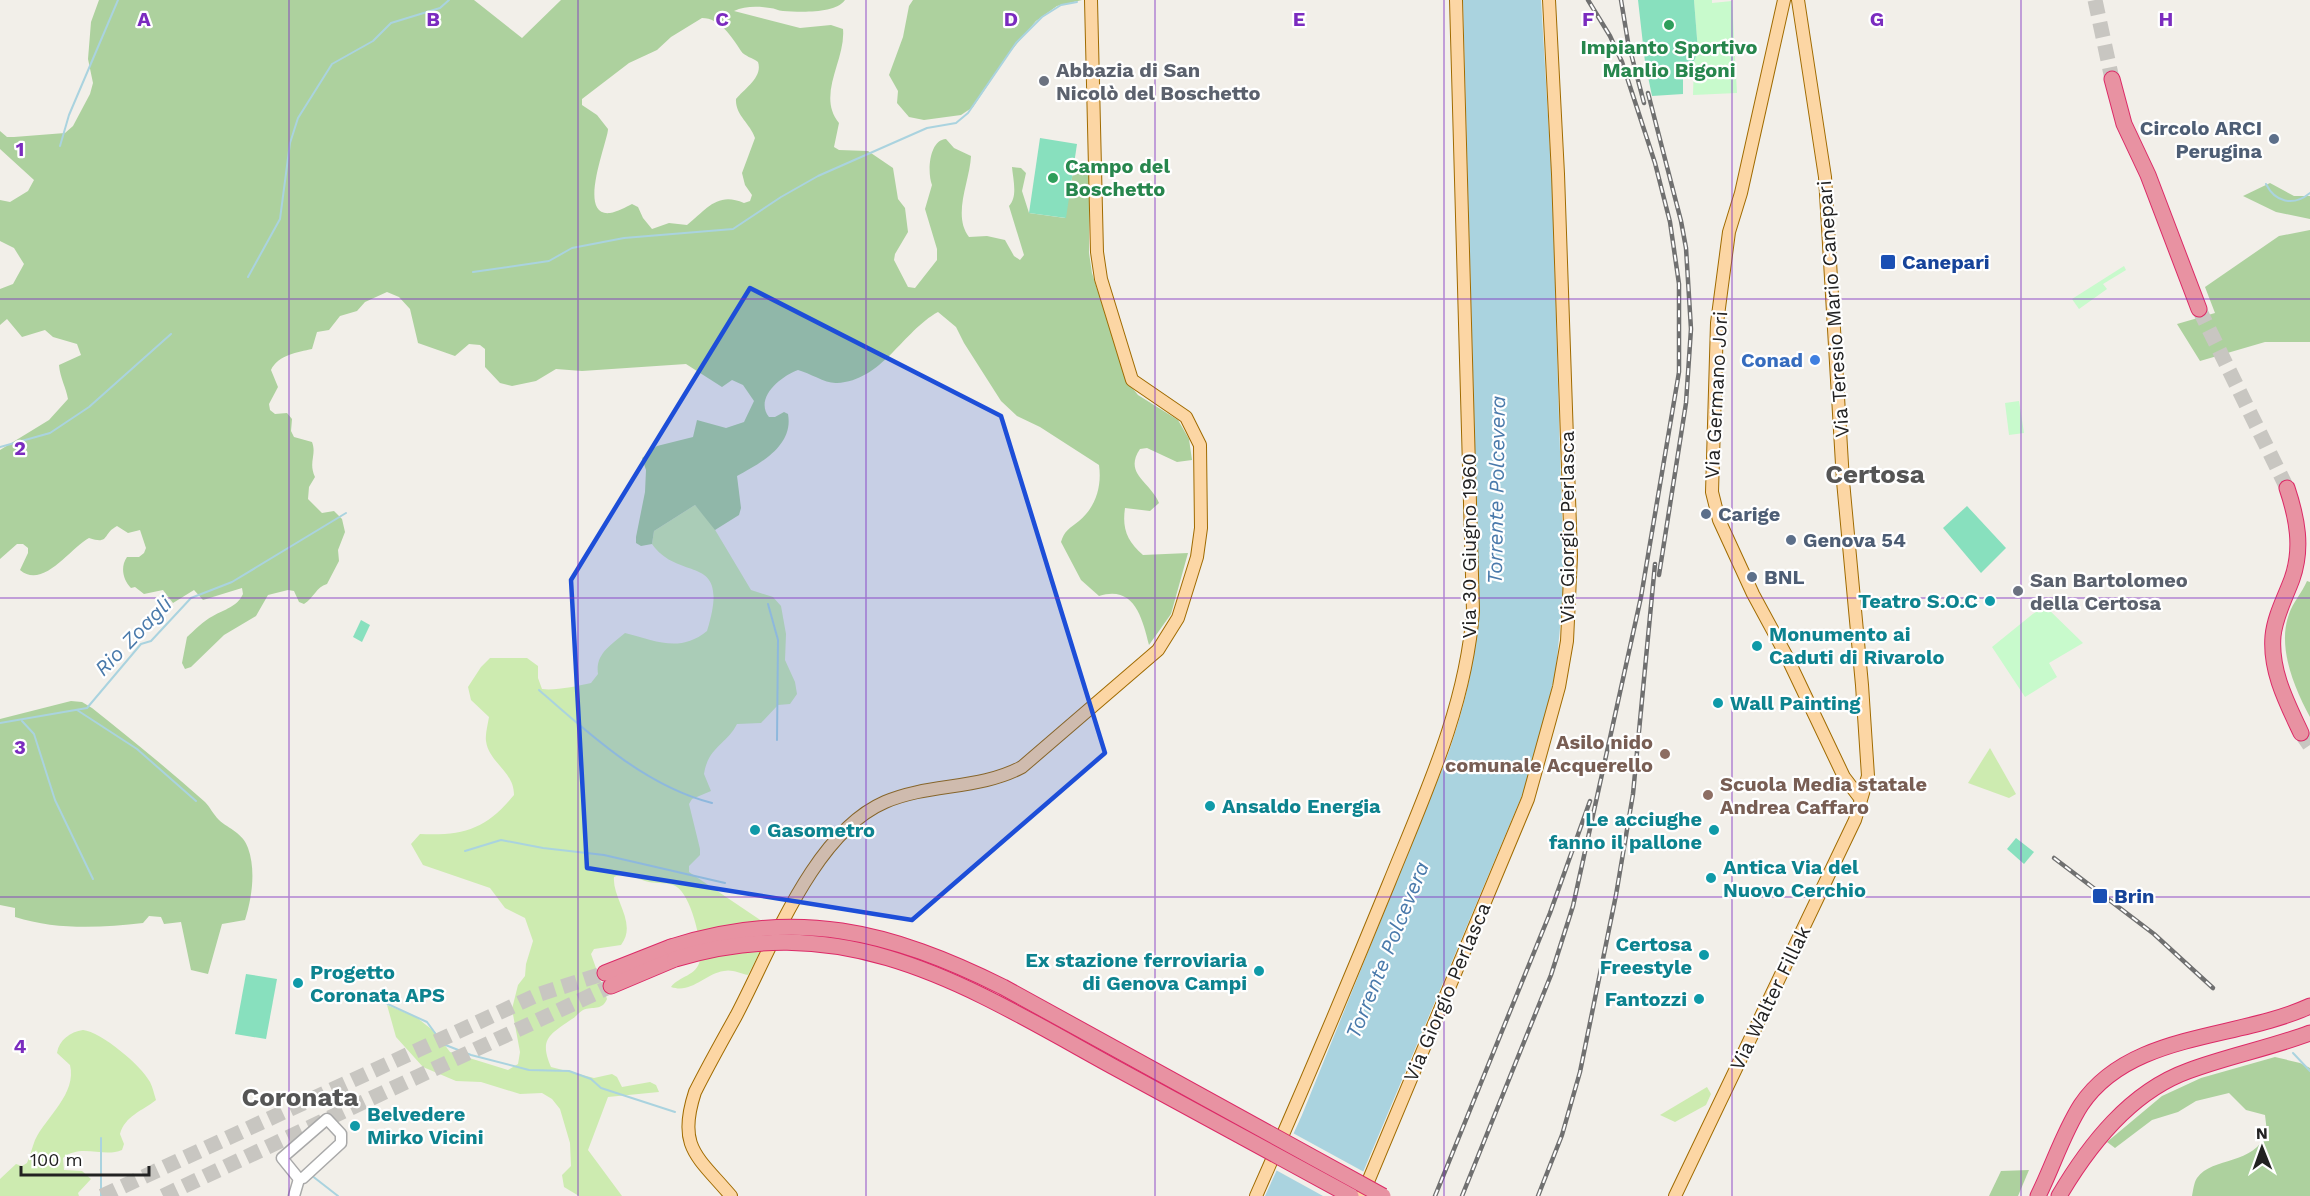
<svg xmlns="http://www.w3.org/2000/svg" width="2310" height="1196" font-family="'Work Sans',sans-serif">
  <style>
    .grass { fill: #cdebb0 }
    .forest { fill: #add19e; fill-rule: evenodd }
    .park { fill: #c8facc }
    .pitch { fill: #88e0be }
    .water { fill: #aad3df }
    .pier { fill: #f2efe9 }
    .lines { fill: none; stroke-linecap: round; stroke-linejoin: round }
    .stream { stroke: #aad3df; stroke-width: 2 }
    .highway-tunnel { stroke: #c8c6c1; stroke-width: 15; stroke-dasharray: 15 8; stroke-linecap: butt }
    .minor-casing { stroke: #a9a9a9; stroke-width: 13 }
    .major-casing { stroke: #a06b00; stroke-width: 14 }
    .highway-casing { stroke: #dc2a67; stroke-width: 17 }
    .minor { stroke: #fff; stroke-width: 10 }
    .major { stroke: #fcd6a4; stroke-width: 12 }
    .highway { stroke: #e892a2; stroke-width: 15 }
    .rail-casing { stroke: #707070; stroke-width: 4.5 }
    .rail { stroke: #fff; stroke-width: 2; stroke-dasharray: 7; stroke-linecap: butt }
    .highway-bridge-casing { stroke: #dc2a67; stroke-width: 17; stroke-linecap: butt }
    .highway-bridge { stroke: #e892a2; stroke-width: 15 }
    .marked { fill: #1d4ed8; fill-opacity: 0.2; stroke: #1d4ed8; stroke-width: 4.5; stroke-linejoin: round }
    .grid { fill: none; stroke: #7b2cbf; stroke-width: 1.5; stroke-opacity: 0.55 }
    .leisure-dot { fill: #2e9e5b; stroke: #fff; stroke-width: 2 }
    .worship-dot { fill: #6b7280; stroke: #fff; stroke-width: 2 }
    .service-dot { fill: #5c6f8a; stroke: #fff; stroke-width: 2 }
    .transit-dot { fill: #1a4fb4; stroke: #fff; stroke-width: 2 }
    .shop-dot { fill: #3f7fe0; stroke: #fff; stroke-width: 2 }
    .culture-dot { fill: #0f9aa8; stroke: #fff; stroke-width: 2 }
    .education-dot { fill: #8d6e63; stroke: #fff; stroke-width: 2 }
    .labels { text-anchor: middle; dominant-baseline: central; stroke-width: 4.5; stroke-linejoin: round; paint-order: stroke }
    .leisure-label { font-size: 20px; font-weight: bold; fill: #27864d; stroke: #fff }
    .worship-label { font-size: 20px; font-weight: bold; fill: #5b616d; stroke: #fff; text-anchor: start }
    .service-label { font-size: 20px; font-weight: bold; fill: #4e5e75; stroke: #fff; text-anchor: start }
    .transit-label { font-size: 20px; font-weight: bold; fill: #164399; stroke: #fff; text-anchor: start }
    .street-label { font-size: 20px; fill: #222; stroke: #fff }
    .shop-label { font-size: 20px; font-weight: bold; fill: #366cbe; stroke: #fff; text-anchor: end }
    .culture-label { font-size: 20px; font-weight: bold; fill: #0d838f; stroke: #fff; text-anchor: start }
    .education-label { font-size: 20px; font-weight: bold; fill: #785e54; stroke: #fff; text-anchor: end }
    .water-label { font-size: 21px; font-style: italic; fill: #4a7aab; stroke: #fff }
    .district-label { font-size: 26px; font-weight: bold; fill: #555; stroke: #fff }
    .grid-label { font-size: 20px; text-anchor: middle; font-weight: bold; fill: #7b2cbf; stroke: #fff; stroke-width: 4.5; stroke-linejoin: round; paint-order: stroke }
  </style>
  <rect width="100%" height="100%" fill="#f2efe9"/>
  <g class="grass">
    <path d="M695 505 711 523 751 590 773 597 781 606 786 634 785 660 795 682 797 694 790 704 778 705 761 723 737 724C727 744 708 747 704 774L711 791 692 799 689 804 700 849V855L689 866V872L772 928 748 975C740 973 731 969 724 971 704 974 692 994 671 987 679 976 697 976 700 960 703 944 690 889 673 885 664 882 655 884 645 881 635 878 625 872 614 877 612 899 638 923 621 945L594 949 591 954 607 999C602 1011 593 1006 583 1010 579 1012 576 1017 572 1019 549 1035 539 1039 551 1067L594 1078 612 1074 617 1077 622 1087 650 1082 656 1085 659 1092 608 1097 588 1150 622 1196H579L564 1187 562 1175 571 1166 570 1143 560 1109 552 1099 542 1093 520 1094 481 1082 456 1081 423 1067 396 1037 387 1005 416 1017 435 1032 450 1052 508 1070 518 1064 520 1052 512 1009 518 985 525 976 526 964 533 941 525 918 505 908 490 888 423 865 411 844 420 834C464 836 486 829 514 795 514 771 489 763 486 741 485 734 488 724 489 717L471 700 468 687 481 667 490 658H527L538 666V678L542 689C554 691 578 686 591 683L598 674C595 654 611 645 625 633 656 641 680 653 707 631 732 550 680 584 652 544L654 531Z"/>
    <path d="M1990 748 2016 794 2009 798 1968 783Z"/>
    <path d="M83 1030C101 1032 141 1065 150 1082 153 1088 154 1094 156 1100 142 1111 125 1116 120 1134L124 1144 122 1150C103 1158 81 1143 63 1158L64 1170 82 1171 91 1179 78 1193 79 1196H0V1179L16 1164 22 1166 27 1163C30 1156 32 1148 35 1140 46 1117 77 1094 70 1065L57 1053C59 1040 70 1032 83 1030Z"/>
    <path d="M1707 1087 1711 1094 1706 1105 1675 1122 1660 1115Z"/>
  </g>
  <g class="forest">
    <path d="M99 0H474L522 38 561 0H845C835 14 800 12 783 11 778 11 775 8 770 8 758 6 744 6 734 11L800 28 831 25 843 29C846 60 816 95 839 123L834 147 839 150 868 151 893 168 898 199 905 208 908 232 895 254 894 260 908 287 915 288 937 260V249L925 209 932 185C927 172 929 140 946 139L954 148 971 156C970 181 952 215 969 237L987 236 1005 240 1014 256 1020 260 1024 255 1009 206C1018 197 1013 179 1012 167L1021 168 1026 173 1022 191 1029 213 1065 218 1074 166 1089 164V253L1092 273 1126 380 1138 395 1178 420 1189 439 1192 460 1177 462 1147 448 1140 449C1123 474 1151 482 1159 503L1150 511 1125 508C1122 529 1127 541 1143 555L1188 553 1171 614 1149 645C1142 617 1134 585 1099 596L1081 580 1061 542C1064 531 1070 528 1079 521 1096 507 1102 486 1099 465L1040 427 1017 416 1001 401 964 343 956 327 938 312C903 331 882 381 837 383 826 384 810 373 798 370 781 376 754 398 769 417H775L784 412 788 414C794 446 759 464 737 476L741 508 739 515 715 530 695 505 654 531 652 544 641 546 636 543V537L645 492 646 470 642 458 657 446 693 437 697 420 726 428 744 422 754 401 743 385 732 380 722 387 686 364 582 371 556 369 536 381 512 386 500 383 485 367V349L480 345 469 344 455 356 418 343 410 309 399 297 387 292 365 302 357 311 340 316 329 330 317 332 312 349C298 352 278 355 271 370L278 387 269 404 270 410 275 414 287 413 292 419 291 431 294 437 312 442C317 455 308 462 315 477L309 487 308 499 322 513 334 511 342 519 345 532 338 550 339 561 327 584C316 587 314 598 304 604L299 602 294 591 288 590 268 595 256 616 224 635 191 667 185 669 182 663 187 637C195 630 203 621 213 616 225 609 237 607 243 594L242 588 203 600 194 590 173 603 163 590 144 594 135 587 131 588C123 580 120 567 127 557H139L144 553 146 548 140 530 128 533 117 526C102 534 110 545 89 538 70 548 43 590 20 570L28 553V548L23 544H17L0 559V450L49 420 68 399C66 387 60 378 59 365L81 355 77 344 53 337 45 330 22 337 7 319 0 325V289L13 284 24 264 14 248 0 241V200L10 202 28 191 34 180 0 149V131L7 137H14L65 133 73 126 90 94 93 83 88 59 91 22ZM702 18C720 18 732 37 741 51 744 56 753 58 758 62 763 77 745 88 736 99 735 115 750 123 755 138L742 173 745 185 752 195 750 201 744 203C717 191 706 210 687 225L669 223 652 229 643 218 638 207 632 204C626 207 617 212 610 213 576 217 608 141 608 129L597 115 582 105V99L629 63 657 50 671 37Z"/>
    <path d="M913 0H1082L1057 6 1036 21 1010 52 973 107 961 115 924 120 909 117 897 103 898 91 889 75 903 37 909 6Z"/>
    <path d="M2270 183 2294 196H2310V219L2276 212 2243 196Z"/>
    <path d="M2310 230V342H2265L2200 361 2177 324 2215 313 2205 287 2279 236Z"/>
    <path d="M2307 581 2310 582V717C2294 687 2277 647 2289 614 2293 602 2302 593 2307 581Z"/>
    <path d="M71 701 82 702 92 708C131 739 168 769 205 802 210 807 213 814 219 820 229 829 243 833 248 848 256 870 252 898 245 920L222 924 208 974 191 970 181 922 164 924 161 917 149 916 143 923C100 928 56 930 15 917V908L0 905V719Z"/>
    <path d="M2275 1057 2300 1063 2310 1068V1196H2192C2193 1191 2194 1182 2197 1178 2213 1156 2254 1166 2267 1132L2265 1115 2246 1110 2229 1093 2196 1101 2178 1112 2152 1120 2115 1148 2107 1142 2162 1096 2201 1078Z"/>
    <path d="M2029 1170 2018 1196H1989L2001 1171Z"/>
  </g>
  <g class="park">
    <path d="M1694 0H1712V3L1732 1 1737 93 1693 95 1694 61 1698 51Z"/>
    <path d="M2124 266 2126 270 2103 284 2107 289 2079 309 2072 299Z"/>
    <path d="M2019 401 2024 433 2009 435 2005 403Z"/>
    <path d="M2044 605 2083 643 2049 663 2057 677 2025 697 1992 647Z"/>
  </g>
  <g class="pitch">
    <path d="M1638 0H1694L1698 51 1694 61 1683 62V94L1652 96 1645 62Z"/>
    <path d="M1040 138 1077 144 1066 218 1029 213Z"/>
    <path d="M1967 506 2006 548 1981 573 1943 528Z"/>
    <path d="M361 620 370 625 362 642 353 637Z"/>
    <path d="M2016 838 2034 852 2024 864 2007 849Z"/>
    <path d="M246 974 277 979 266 1039 235 1034Z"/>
  </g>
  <path class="water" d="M1463 0H1541L1552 182 1564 586 1556 669 1540 739 1523 793 1353 1196H1265L1302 1115 1447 757C1468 698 1476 656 1479 594Z"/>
  <path class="pier" d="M1291 1132 1366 1173 1356 1196H1323L1274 1169Z"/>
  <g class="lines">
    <g class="stream">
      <path d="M60 146 69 115 118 0"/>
      <path d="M2266 184C2275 202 2293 207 2310 193"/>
      <path d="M473 272 549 261 572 248 624 238 733 229 781 197 818 176 927 128 956 123 968 113 1016 43 1042 17 1061 5 1077 2"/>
      <path d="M248 277 280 219 290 143 298 118 332 64 373 41 391 23 440 8 449 0"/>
      <path d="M0 447 50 433 89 407 171 334"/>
      <path d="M768 604 778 640 777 740"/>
      <path d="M539 690C589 734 645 786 712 803"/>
      <path d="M77 710 137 749 196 801"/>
      <path d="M22 721 34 734 55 800 93 879"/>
      <path d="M0 723 87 708 141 644 151 641 191 598 232 582 346 513"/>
      <path d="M465 851 501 840 543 848 604 855 725 883"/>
      <path d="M357 1000H379L427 1022 443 1044 471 1055 529 1070 569 1071 591 1079 601 1088 675 1112"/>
      <path d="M2293 1053 2310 1071"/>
      <path d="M311 1175 338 1196"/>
      <path d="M101 1196V1138"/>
    </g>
    <g class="highway-tunnel">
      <path d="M2095 0 2112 79"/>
      <path d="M2199 309 2287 488"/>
      <path d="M2301 733 2310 746"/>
      <path d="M102 1196 537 995 605 973"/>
      <path d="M163 1196 611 986"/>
    </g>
    <g class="minor-casing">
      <g id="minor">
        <path d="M327 1119 341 1134V1143L303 1178 299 1179 282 1158Z"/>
        <path d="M294 1196 299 1179"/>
      </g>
    </g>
    <g class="major-casing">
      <g id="major">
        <path d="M1784 0 1741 193 1729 232 1717 323 1712 492 1719 520 1753 594 1786 655 1844 777 1860 798"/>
        <path d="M731 1196C697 1156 677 1147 695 1092 708 1066 722 1041 736 1016 771 950 813 833 885 802 929 783 979 790 1022 767L1158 650 1178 618 1197 557 1201 528 1200 445 1186 417 1132 380 1101 279 1097 252 1091 0"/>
        <path d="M1256 1196C1302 1092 1346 988 1389 883 1425 794 1466 707 1473 611L1456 0"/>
        <path d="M1362 1196 1528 799 1559 687 1567 641 1571 556 1558 174 1549 0"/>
        <path d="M1675 1196 1855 820 1868 776 1862 685 1843 481 1825 177 1798 0"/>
      </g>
    </g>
    <g class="highway-casing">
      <g id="highway">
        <path d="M2112 79 2124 124 2148 175 2199 309"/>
        <path d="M2287 488C2297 518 2303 548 2292 579 2285 598 2275 616 2273 636 2270 671 2287 703 2301 733"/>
        <path d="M605 973 671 947"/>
        <path d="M611 986 675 959"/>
        <path d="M2038 1196C2053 1166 2063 1133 2081 1105 2130 1032 2236 1040 2310 1006"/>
        <path d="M2059 1196C2089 1145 2130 1092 2188 1071 2228 1056 2270 1048 2310 1033"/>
      </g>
    </g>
    <use href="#minor" class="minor"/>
    <use href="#major" class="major"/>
    <use href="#highway" class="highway"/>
    <g class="rail-casing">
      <g id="rail">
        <path d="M1621 0 1628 42 1644 103"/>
        <path d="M1648 93 1681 221 1686 248 1691 329 1686 403 1659 575"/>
        <path d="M2054 858 2154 934 2213 988"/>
        <path d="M1435 1196 1550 913 1590 801"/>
        <path d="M1462 1196 1551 975 1573 906 1641 597 1679 372V284L1670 222 1655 163 1622 62 1610 36 1588 0"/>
        <path d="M1538 1196 1562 1135 1580 1072 1616 895 1633 794 1655 564"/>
      </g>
    </g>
    <use href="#rail" class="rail"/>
    <g class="highway-bridge-casing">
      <g id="highway-bridge">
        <path d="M671 947C796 907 890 931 1003 987L1383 1196"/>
        <path d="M675 959C848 907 967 986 1112 1066 1192 1109 1271 1153 1351 1196"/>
      </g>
    </g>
    <use href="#highway-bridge" class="highway-bridge"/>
  </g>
  <path class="marked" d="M750 288 1001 416 1105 753 912 920 587 868 571 580Z"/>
  <path class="grid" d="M289 0V1196M578 0V1196M866 0V1196M1155 0V1196M1444 0V1196M1732 0V1196M2021 0V1196M0 299H2310M0 598H2310M0 897H2310"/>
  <g class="leisure-dot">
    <circle cx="1669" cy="25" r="6"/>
    <circle cx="1053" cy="178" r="6"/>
  </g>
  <g class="worship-dot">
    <circle cx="1044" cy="81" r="6"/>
    <circle cx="2018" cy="591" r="6"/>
  </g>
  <g class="service-dot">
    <circle cx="2274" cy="139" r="6"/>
    <circle cx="1706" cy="514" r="6"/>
    <circle cx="1791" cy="540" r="6"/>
    <circle cx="1752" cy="577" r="6"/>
  </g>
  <g class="transit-dot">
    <rect x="1880" y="254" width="16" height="16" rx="3"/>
    <rect x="2092" y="888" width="16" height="16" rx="3"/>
  </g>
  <circle class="shop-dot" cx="1815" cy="360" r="6"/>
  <g class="culture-dot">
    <circle cx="1990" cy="601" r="6"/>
    <circle cx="1757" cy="646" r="6"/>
    <circle cx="1718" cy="703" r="6"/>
    <circle cx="1210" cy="806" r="6"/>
    <circle cx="755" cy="830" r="6"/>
    <circle cx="1714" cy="830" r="6"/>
    <circle cx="1711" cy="878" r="6"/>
    <circle cx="1704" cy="955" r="6"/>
    <circle cx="1259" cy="971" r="6"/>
    <circle cx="298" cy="983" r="6"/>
    <circle cx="1699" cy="999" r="6"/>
    <circle cx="355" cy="1126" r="6"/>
  </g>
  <g class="education-dot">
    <circle cx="1665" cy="754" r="6"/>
    <circle cx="1708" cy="795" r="6"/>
  </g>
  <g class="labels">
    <g class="leisure-label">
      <text x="1669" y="47">Impianto Sportivo<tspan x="1669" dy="23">Manlio Bigoni</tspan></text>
      <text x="1065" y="166" text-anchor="start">Campo del<tspan x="1065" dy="23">Boschetto</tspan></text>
    </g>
    <g class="worship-label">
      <text x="1056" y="70">Abbazia di San<tspan x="1056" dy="23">Nicolò del Boschetto</tspan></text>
      <text x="2030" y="580">San Bartolomeo<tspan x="2030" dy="23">della Certosa</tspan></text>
    </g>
    <g class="service-label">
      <text x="2262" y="128" text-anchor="end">Circolo ARCI<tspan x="2262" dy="23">Perugina</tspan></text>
      <text x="1718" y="514">Carige</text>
      <text x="1803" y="540">Genova 54</text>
      <text x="1764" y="577">BNL</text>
    </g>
    <g class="transit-label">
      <text x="1902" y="262">Canepari</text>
      <text x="2114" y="896">Brin</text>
    </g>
    <g class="street-label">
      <text transform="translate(1833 309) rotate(-94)">Via Teresio Mario Canepari</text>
      <text transform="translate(1716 395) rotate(-87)">Via Germano Jori</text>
      <text transform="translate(1567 527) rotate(-90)">Via Giorgio Perlasca</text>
      <text transform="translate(1469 546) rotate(-90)">Via 30 Giugno 1960</text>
      <text transform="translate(1447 992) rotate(-67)">Via Giorgio Perlasca</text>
      <text transform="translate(1770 998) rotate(-64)">Via Walter Fillak</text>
    </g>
    <g class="shop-label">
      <text x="1803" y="360">Conad</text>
    </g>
    <g class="culture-label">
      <text x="1978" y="601" text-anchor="end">Teatro S.O.C</text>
      <text x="1769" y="634">Monumento ai<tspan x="1769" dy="23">Caduti di Rivarolo</tspan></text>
      <text x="1730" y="703">Wall Painting</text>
      <text x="1222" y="806">Ansaldo Energia</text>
      <text x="1702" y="819" text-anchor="end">Le acciughe<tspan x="1702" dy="23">fanno il pallone</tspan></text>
      <text x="767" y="830">Gasometro</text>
      <text x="1723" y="867">Antica Via del<tspan x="1723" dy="23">Nuovo Cerchio</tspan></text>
      <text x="1692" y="944" text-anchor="end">Certosa<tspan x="1692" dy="23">Freestyle</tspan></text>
      <text x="1247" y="960" text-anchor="end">Ex stazione ferroviaria<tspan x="1247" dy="23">di Genova Campi</tspan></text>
      <text x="310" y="972">Progetto<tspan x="310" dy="23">Coronata APS</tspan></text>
      <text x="1687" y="999" text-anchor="end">Fantozzi</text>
      <text x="367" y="1114">Belvedere<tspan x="367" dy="23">Mirko Vicini</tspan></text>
    </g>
    <g class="education-label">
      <text x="1653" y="742">Asilo nido<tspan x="1653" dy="23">comunale Acquerello</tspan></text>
      <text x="1720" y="784" text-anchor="start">Scuola Media statale<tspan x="1720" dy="23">Andrea Caffaro</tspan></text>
    </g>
    <g class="water-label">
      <text transform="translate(1496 490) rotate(-89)">Torrente Polcevera</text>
      <text transform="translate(133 636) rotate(-46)">Rio Zoagli</text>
      <text transform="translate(1387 950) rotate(-68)">Torrente Polcevera</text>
    </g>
    <g class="district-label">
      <text x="1875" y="474">Certosa</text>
      <text x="300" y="1097">Coronata</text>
    </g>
  </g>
  <g class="grid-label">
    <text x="144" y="26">A</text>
    <text x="433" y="26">B</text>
    <text x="722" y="26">C</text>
    <text x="1011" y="26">D</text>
    <text x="1299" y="26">E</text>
    <text x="1588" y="26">F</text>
    <text x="1877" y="26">G</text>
    <text x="2166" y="26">H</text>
    <text x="20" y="156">1</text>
    <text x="20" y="455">2</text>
    <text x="20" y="754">3</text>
    <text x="20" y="1053">4</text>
  </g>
  <g transform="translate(2262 1148) rotate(359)" stroke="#ffffff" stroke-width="4.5" paint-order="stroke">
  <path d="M0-4.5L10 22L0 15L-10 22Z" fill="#222222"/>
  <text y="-9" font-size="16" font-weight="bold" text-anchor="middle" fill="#222222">N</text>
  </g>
  <path d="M21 1166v9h128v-9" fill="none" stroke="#222222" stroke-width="3"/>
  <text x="30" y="1166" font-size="18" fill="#222222" stroke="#ffffff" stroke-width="4.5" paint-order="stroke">100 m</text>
</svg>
